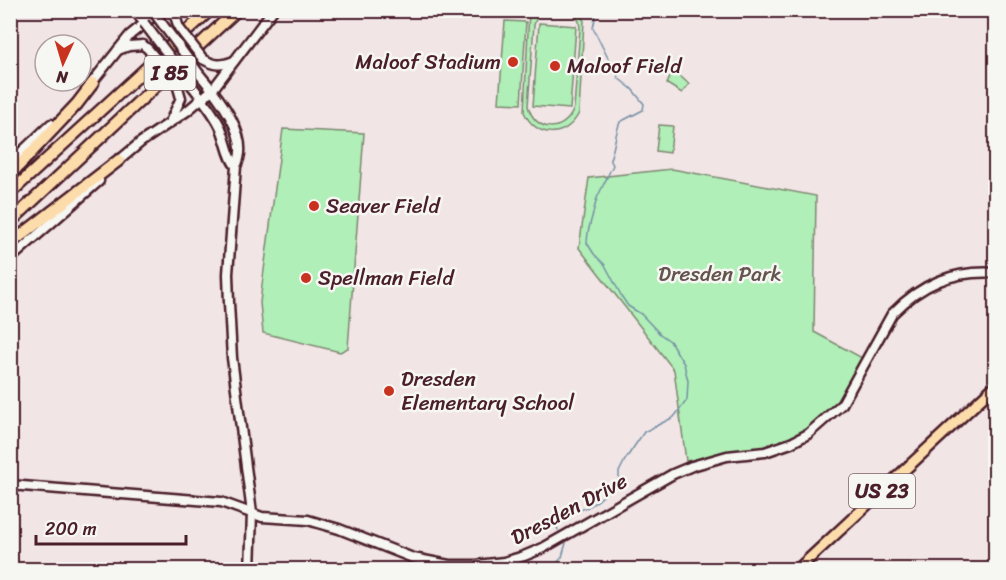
<svg xmlns="http://www.w3.org/2000/svg" width="1006" height="580" font-family="Sriracha,sans-serif">
  <style>
    .park { fill: #b0efb7; stroke: #7d8771; stroke-width: 1.5 }
    .lines { fill: none; stroke-linecap: round; stroke-linejoin: round }
    .stream { stroke: #7590a4; stroke-width: 1.5 }
    .secondary-casing { stroke: #4a1f2b; stroke-width: 13 }
    .primary-casing { stroke: #4a1f2b; stroke-width: 14 }
    .highway-casing { stroke: #4a1f2b; stroke-width: 15 }
    .secondary { stroke: #f6f6f2; stroke-width: 8 }
    .primary { stroke: #fddcac; stroke-width: 9 }
    .highway { stroke: #fddcac; stroke-width: 10 }
    .secondary-bridge-casing { stroke: #4a1f2b; stroke-width: 13; stroke-linecap: butt }
    .secondary-bridge { stroke: #f6f6f2; stroke-width: 8 }
    .poi-dot { fill: #c8321e; stroke: #f6f6f2; stroke-width: 2 }
    .labels { text-anchor: middle; dominant-baseline: central; stroke-width: 5; stroke-linejoin: round; paint-order: stroke }
    .shield { fill: #f6f6f2; stroke: #7e6067; stroke-width: 1.5 }
    .shield-label { font-size: 20px; font-weight: bold; fill: #4a1f2b }
    .poi-label { font-size: 21px; fill: #4a1f2b; stroke: #f6f6f2; text-anchor: start }
    .park-label { font-size: 21px; fill: #64534e; stroke: #f6f6f2 }
    .street-label { font-size: 21px; fill: #4a1f2b; stroke: #f6f6f2 }
  </style>
  <rect width="100%" height="100%" fill="#f1e5e6"/>
  <filter id="ink" filterUnits="userSpaceOnUse"><feTurbulence type="fractalNoise" baseFrequency=".0167" numOctaves="2"/><feDisplacementMap in="SourceGraphic" scale="12" xChannelSelector="R" yChannelSelector="G"/><feConvolveMatrix kernelMatrix="1 2 1 2 8 2 1 2 1" color-interpolation-filters="sRGB"/></filter>
  <g filter="url(#ink)">
    <g class="park">
      <path d="M529 11H542L537 16 534 25 528 106C535 133 565 134 574 108L580 28 579 21 571 11H579L584 21 579 113C566 139 536 139 524 112Z"/>
      <path d="M505 21 526 22 521 104 499 103Z"/>
      <path d="M539 23 576 26 570 109 533 106Z"/>
      <path d="M673 70 689 84 682 93 667 84Z"/>
      <path d="M659 125 673 126 670 153 656 151Z"/>
      <path d="M283 129 364 133 348 348 340 352 263 333 260 303 262 285Z"/>
      <path d="M672 169 816 196 814 332 864 359C854 377 844 395 831 410 795 452 736 450 686 461L674 370 579 248 589 178Z"/>
    </g>
    <g class="lines">
      <g class="stream">
        <path d="M558 530 556 524 559 514C567 511 576 511 583 509 597 504 608 491 619 481V472L625 460 644 432 674 417 687 400 688 381 684 364 670 341 660 334 641 314 628 306 622 297 605 265 594 254 587 243 588 232 597 198 613 165 610 159C615 147 615 134 620 122L643 110 644 104 632 89 618 78 616 67 610 62 593 28 597 10"/>
        <path d="M552 570 562 557 566 543"/>
      </g>
      <g class="secondary-casing">
        <g id="secondary">
          <path d="M135 10 144 23"/>
          <path d="M118 50 129 46 143 45"/>
          <path d="M203 59C215 66 221 66 234 61"/>
          <path d="M200 75C218 96 252 138 236 166L228 274 229 303 232 358 252 513 250 570"/>
          <path d="M189 82C200 96 212 110 220 126 226 138 228 158 236 166"/>
          <path d="M90 85 130 35 161 10"/>
          <path d="M170 122 181 98 177 84"/>
          <path d="M10 163 51 124"/>
          <path d="M116 163 141 142 187 111 213 89 273 10"/>
          <path d="M10 259 99 181"/>
          <path d="M10 485 221 502 262 517 308 520 318 523 339 529 413 558 449 565H477L504 562 524 556 543 548 673 474 692 466 727 456 765 452 791 443 808 434 842 404 892 314C921 284 953 270 996 273"/>
        </g>
      </g>
      <g class="primary-casing">
        <path id="primary" d="M797 570 996 385"/>
      </g>
      <g class="highway-casing">
        <g id="highway">
          <path d="M10 175 77 104 93 83"/>
          <path d="M10 193 210 10"/>
          <path d="M10 222 237 10"/>
          <path d="M10 244 119 160"/>
        </g>
      </g>
      <use href="#secondary" class="secondary"/>
      <use href="#primary" class="primary"/>
      <use href="#highway" class="highway"/>
      <g class="secondary-bridge-casing">
        <g id="secondary-bridge">
          <path d="M155 14 200 75"/>
          <path d="M175 16 179 28 203 59"/>
          <path d="M144 23 189 82"/>
          <path d="M143 45 148 49 177 84"/>
        </g>
      </g>
      <use href="#secondary-bridge" class="secondary-bridge"/>
    </g>
  </g>
  <g class="poi-dot">
    <circle cx="513" cy="62" r="6"/>
    <circle cx="555" cy="66" r="6"/>
    <circle cx="314" cy="206" r="6"/>
    <circle cx="306" cy="278" r="6"/>
    <circle cx="389" cy="391" r="6"/>
  </g>
  <g class="labels">
    <g class="shield">
      <rect x="144.5" y="56" width="51" height="34" rx="4.5"/>
      <rect x="849" y="474" width="66" height="34" rx="4.5"/>
    </g>
    <g class="shield-label">
      <text x="170" y="73">I 85</text>
      <text x="882" y="491">US 23</text>
    </g>
    <g class="poi-label">
      <text x="501" y="62" text-anchor="end">Maloof Stadium</text>
      <text x="567" y="66">Maloof Field</text>
      <text x="326" y="206">Seaver Field</text>
      <text x="318" y="278">Spellman Field</text>
      <text x="401" y="379">Dresden<tspan x="401" dy="24">Elementary School</tspan></text>
    </g>
    <g class="park-label">
      <text x="720" y="274">Dresden Park</text>
    </g>
    <g class="street-label">
      <text transform="translate(569 509) rotate(-28)">Dresden Drive</text>
    </g>
  </g>
  <rect width="1006" height="580" fill="none" stroke="#f6f6f2" stroke-width="36"/>
  <rect x="18" y="18" width="970" height="544" fill="none" stroke="#4a1f2b" stroke-width="2" filter="url(#ink)"/>
  <g transform="translate(63 63) rotate(184)"><circle r="28" fill="#f6f6f2" stroke="#b1a0a2" stroke-width="1.5"/>
  <path d="M0-4.5L10 22L0 15L-10 22Z" fill="#c8321e"/>
  <text y="-9" font-size="16" font-weight="bold" text-anchor="middle" fill="#4a1f2b">N</text>
  </g>
  <path d="M36 535v9h150v-9" fill="none" stroke="#4a1f2b" stroke-width="3"/>
  <text x="45" y="535" font-size="18" fill="#4a1f2b" stroke="#f6f6f2" stroke-width="4.5" paint-order="stroke">200 m</text>
</svg>
